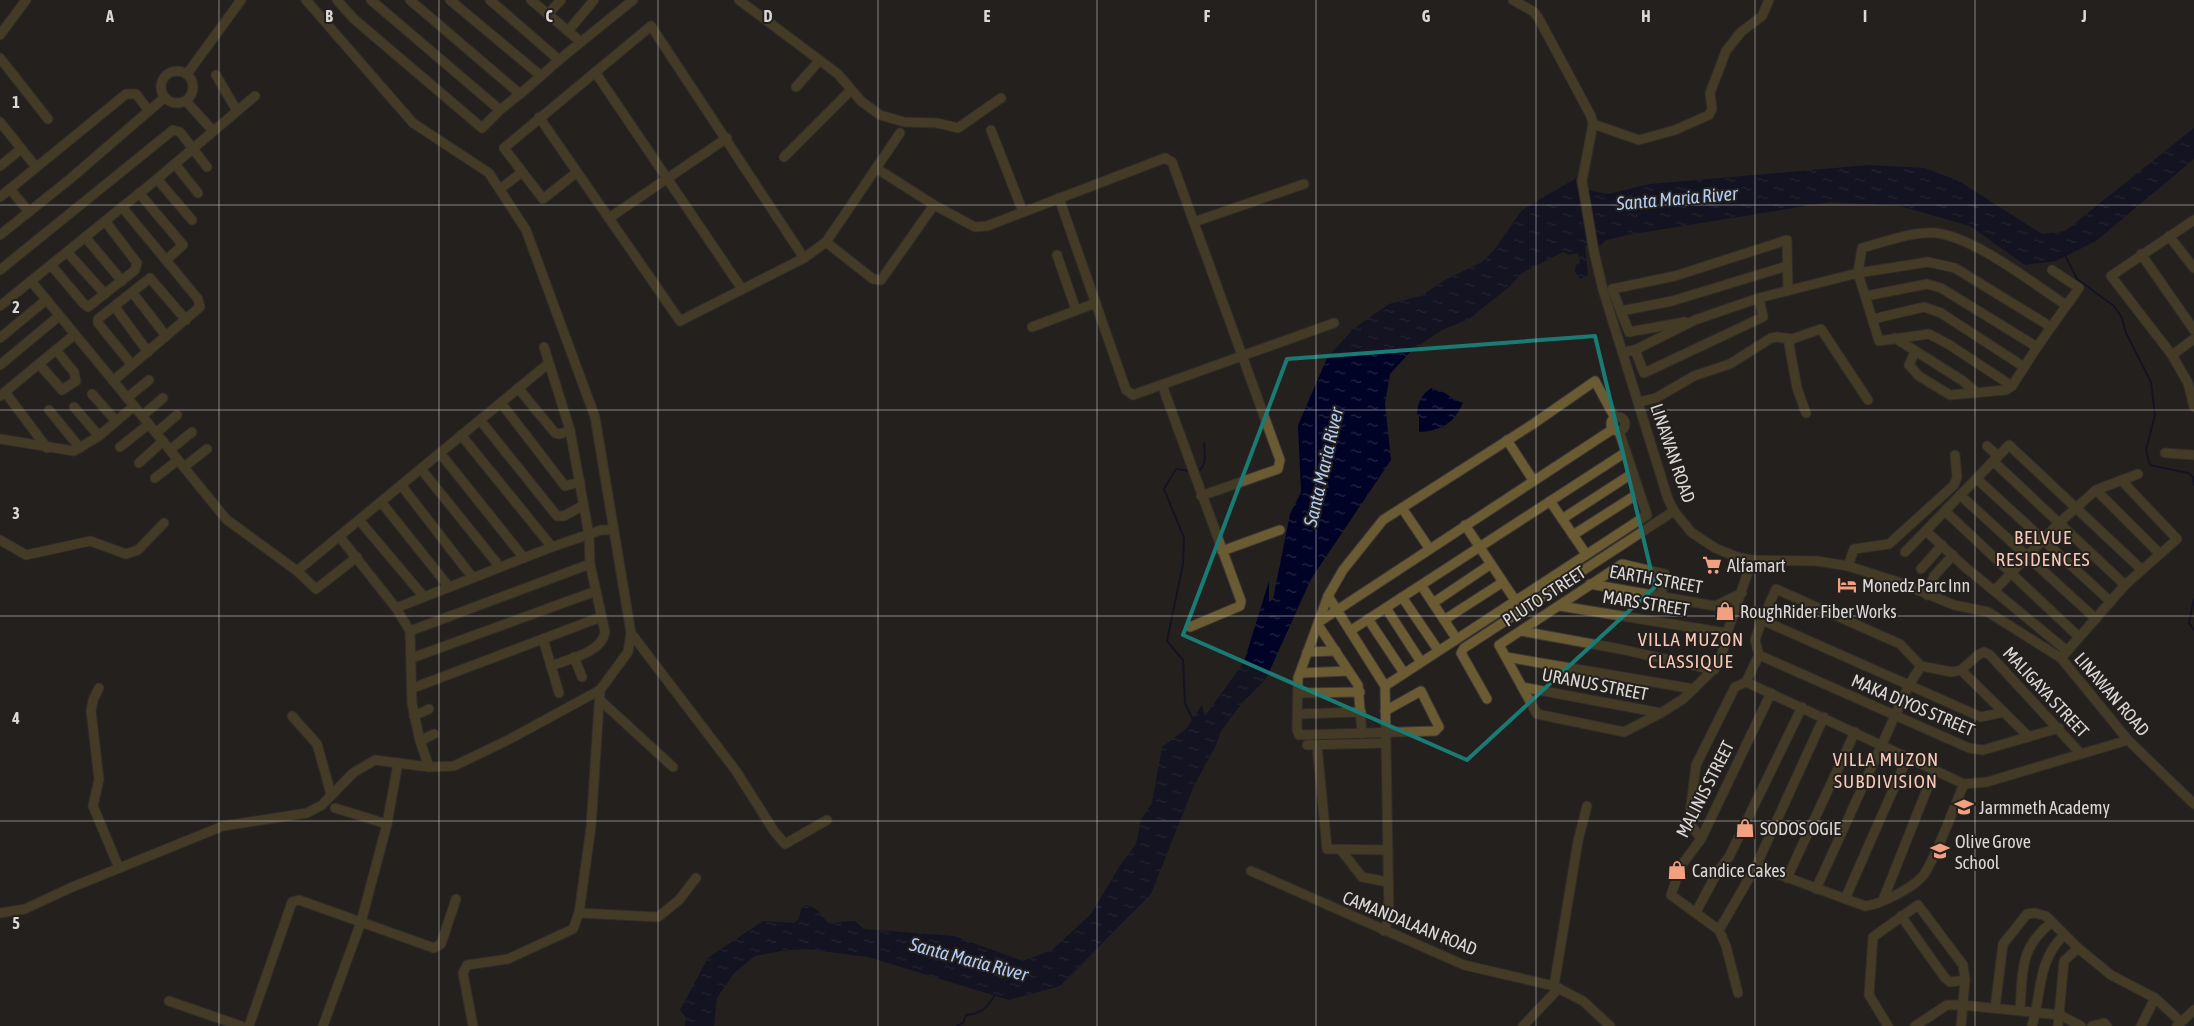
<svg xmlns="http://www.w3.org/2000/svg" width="2194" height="1026" font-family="'Asap Condensed',sans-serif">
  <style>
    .water { fill: url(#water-ripples) }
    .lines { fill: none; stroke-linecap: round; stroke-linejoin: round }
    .stream { stroke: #000326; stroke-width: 2 }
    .minor-casing { stroke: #3e3a38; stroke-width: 11 }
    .minor { stroke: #6b5b32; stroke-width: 9 }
    .marked { fill: none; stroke: #197b73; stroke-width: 4; stroke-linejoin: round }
    .grid { fill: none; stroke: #dbd8d7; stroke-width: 1; stroke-opacity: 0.55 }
    .labels { text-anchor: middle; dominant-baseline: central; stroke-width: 4; stroke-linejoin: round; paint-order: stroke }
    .street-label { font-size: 18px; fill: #dbd8d7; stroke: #24201e }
    .poi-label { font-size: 18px; fill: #dbd8d7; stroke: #24201e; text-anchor: start }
    .water-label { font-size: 19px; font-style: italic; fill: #b2ccf5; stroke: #24201e }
    .neighbourhood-label { font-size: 19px; letter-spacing: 1px; fill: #f9c9b7; stroke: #24201e }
    .grid-label { font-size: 16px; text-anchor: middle; font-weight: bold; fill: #dbd8d7; stroke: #24201e; stroke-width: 4; stroke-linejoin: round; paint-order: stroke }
  </style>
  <defs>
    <pattern id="water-ripples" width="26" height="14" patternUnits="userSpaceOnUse" patternTransform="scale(1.25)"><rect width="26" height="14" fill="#000326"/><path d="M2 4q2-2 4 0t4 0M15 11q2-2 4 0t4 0" fill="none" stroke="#252745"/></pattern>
  </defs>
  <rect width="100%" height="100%" fill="#24201e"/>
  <g class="water">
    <path d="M2194 128V159L2096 241 2056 261 2025 265 1970 226 1900 206 1830 202 1627 235 1606 240 1601 245H1585L1588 275 1580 279 1575 271 1576 265 1580 263 1578 253 1569 255 1563 252 1522 273 1509 287 1469 319 1442 330 1411 351 1390 374 1385 404 1391 460 1311 579 1266 679 1242 703 1221 731 1216 745 1193 788 1151 894 1060 986 1009 1000 868 957 806 949 781 951 755 956 734 973 717 998 714 1026H685L686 1018 680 1010 708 958 763 921 794 923 799 919 801 909 805 905C818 907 820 914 828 923L855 921 864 929 954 936 1023 961 1052 950 1091 914 1119 867 1136 844 1141 820 1152 803 1162 747 1186 729 1202 705 1205 716 1244 662 1269 581V602L1273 599 1290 514 1301 492 1298 425 1327 358 1353 329 1389 304 1421 296 1443 281 1482 262 1494 250 1522 210 1576 178 1577 188 1608 194 1650 184 1869 165 1925 168 1959 181 2042 234 2065 231Z"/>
    <path d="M1431 388C1445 390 1451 399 1463 403 1454 423 1441 431 1419 432V416L1417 414C1418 402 1421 395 1431 388Z"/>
  </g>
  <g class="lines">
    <g class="stream">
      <path d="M2065 255 2077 279 2114 306 2122 318 2126 333 2151 382 2155 415 2146 450 2150 465 2188 473 2193 477 2194 485"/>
      <path d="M1190 471 1176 469 1164 489 1184 538 1183 564 1167 641 1183 660 1185 703 1194 722"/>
      <path d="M1197 473C1207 465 1205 455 1204 443"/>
      <path d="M2194 599 2189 623 2194 630"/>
      <path d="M957 1026 963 1023 966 1015C982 1014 987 1007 995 995"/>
    </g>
    <g class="minor-casing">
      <g id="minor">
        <path d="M337 0 354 19 482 128 500 110 371 0"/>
        <path d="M410 0 520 94 541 76 450 0"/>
        <path d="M490 0 559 60 581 42 531 0"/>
        <path d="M739 0 838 74 861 101 880 115 904 122 937 123 958 128 1001 98"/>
        <path d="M1513 0 1534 12 1539 19 1591 116 1593 124 1582 181 1594 252 1603 290 1668 499 1674 511 1691 532 1715 548 1737 557 1752 560 1817 561 1848 566 1898 582 1954 605 1988 612 2061 658 2128 740 2194 804"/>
        <path d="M548 14 561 0"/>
        <path d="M568 31 594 0"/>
        <path d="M0 35 26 0"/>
        <path d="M581 42 633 0"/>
        <path d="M0 58 48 119"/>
        <circle cx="177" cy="87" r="16"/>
        <path d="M595 72 742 289"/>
        <path d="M187 74 241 0"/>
        <path d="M216 75 237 111"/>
        <path d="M541 76 559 60"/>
        <path d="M796 87 819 61"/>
        <path d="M186 101 213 131"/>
        <path d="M500 110 520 94"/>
        <path d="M539 117 680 321 804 258 651 26 504 148 543 199 577 172"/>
        <path d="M0 122 36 167"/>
        <path d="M1593 124 1639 140 1675 130 1709 115 1712 109 1710 93 1726 51 1741 32 1762 16 1769 0"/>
        <path d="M991 130 1023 212"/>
        <path d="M784 157 851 90"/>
        <path d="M175 164 198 193"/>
        <path d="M0 166 21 149"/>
        <path d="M876 168 934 205 975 227 987 226 1165 158 1172 162 1280 460 1278 469 1201 496"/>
        <path d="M157 179 192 220"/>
        <path d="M10 189 29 212"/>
        <path d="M500 189 521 173"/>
        <path d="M139 193 183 245 166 260"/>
        <path d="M0 197 126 94H136L149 111"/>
        <path d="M1059 198 1126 390 1133 395 1334 323"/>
        <path d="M609 218 727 138"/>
        <path d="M2194 220 2111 276 2172 355 2188 383 2194 407"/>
        <path d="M1194 222 1304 184"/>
        <path d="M0 235 70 179 165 97"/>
        <path d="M2169 236 2194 268"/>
        <path d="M85 237 122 281"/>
        <path d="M826 242 873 279 881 280 934 205"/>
        <path d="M67 252 105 294"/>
        <path d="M2141 254 2194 330"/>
        <path d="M1057 255 1076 310"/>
        <path d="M804 258 826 242 900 133"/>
        <path d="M51 265 83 303 88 307 135 270 137 263 105 221"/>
        <path d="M0 270 173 130 180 132 207 167"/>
        <path d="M31 281 134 406"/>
        <path d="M132 292 166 336"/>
        <path d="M1866 296 1927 284 1941 288 2037 347"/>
        <path d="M0 306 157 179 255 96"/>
        <path d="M115 307 148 352"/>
        <path d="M1621 311 1672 301 1787 266"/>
        <path d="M1873 319 1924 307 1941 313 2024 367"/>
        <path d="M1685 322 1629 332 1612 289 1675 276 1787 240 1788 291"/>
        <path d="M1032 327 1096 303"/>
        <path d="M0 338 46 300"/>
        <path d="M1895 338 1963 381 1977 393"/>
        <path d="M544 347 570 430 589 535 590 564 605 632C602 653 568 659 551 666"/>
        <path d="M1635 350 1644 373 1763 317 1759 298"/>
        <path d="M1624 352 1635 350 1695 320 1759 298 1858 273 1928 262 1955 268 2051 327"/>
        <path d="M1915 352 1909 365 1919 376 1950 395 2006 390 2012 386 2037 347 2079 288 2052 270"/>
        <path d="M2172 355 2194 339"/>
        <path d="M39 364 62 390 76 381 74 372 56 350"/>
        <path d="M0 365 59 316"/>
        <path d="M132 365 98 323V319L150 278 186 320"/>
        <path d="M113 381 200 307 198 299 122 207"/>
        <path d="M1162 385 1241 601 1240 606 1190 627"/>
        <path d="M2012 386 1948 344 1929 334 1879 341 1858 273 1862 248C1885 242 1912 231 1936 233 1976 238 2032 283 2066 305"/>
        <path d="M518 388 555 433 560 434 570 430"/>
        <path d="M5 392 47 448"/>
        <path d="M92 394 116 421"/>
        <path d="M0 396 74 335"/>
        <path d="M127 398 149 380"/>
        <path d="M1639 402 1656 398 1694 376 1730 364 1771 338 1777 337 1792 339"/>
        <path d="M501 403 565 486 580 482"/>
        <path d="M74 407 99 436"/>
        <path d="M49 410 80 448"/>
        <path d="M1806 413 1797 388 1789 344 1792 339 1821 329 1868 400"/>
        <path d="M142 416 163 398"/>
        <circle cx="1618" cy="424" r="7"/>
        <path d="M480 420 557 516H564L582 506"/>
        <path d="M156 433 177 415"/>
        <path d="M461 435 552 547"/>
        <path d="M0 439 74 451 99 436 134 406 226 519 297 571 316 589 357 557"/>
        <path d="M1507 440 1533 480"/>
        <path d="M1987 446 1998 456"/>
        <path d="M120 447 149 424"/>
        <path d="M170 450 192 432"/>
        <path d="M440 453 524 558"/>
        <path d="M2165 453 2194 455"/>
        <path d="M1993 461 2125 585"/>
        <path d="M139 463 163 441"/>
        <path d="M184 467 207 449"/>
        <path d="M421 469 500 567"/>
        <path d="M155 478 178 460"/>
        <path d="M1977 479 2111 602"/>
        <path d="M401 485 473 578"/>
        <path d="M2096 490 2160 554"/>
        <path d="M1960 495 2096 619"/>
        <path d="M1550 501 1586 554"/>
        <path d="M381 502 449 587"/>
        <path d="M1402 508 1429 548"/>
        <path d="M1945 511 2079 637"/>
        <path d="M1562 519 1633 473"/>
        <path d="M359 520 424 597"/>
        <path d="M1465 525 1515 600"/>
        <path d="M1926 531 1965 567 2066 650"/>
        <path d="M1573 535 1639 493"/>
        <path d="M339 536 396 608 410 631 412 704 420 741 429 767"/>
        <path d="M0 540 26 555 90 541 126 554 138 550 164 523"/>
        <path d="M1222 551 1280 530"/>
        <path d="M1905 552 2009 445 2141 569"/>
        <path d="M1848 566 1854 549 1889 544 1954 485 1957 477 1955 455"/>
        <path d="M1921 569 1942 545"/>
        <path d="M297 571 549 363"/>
        <path d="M1590 584 1715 606 1742 593"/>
        <path d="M1421 585 1456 638"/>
        <path d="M1994 591 2059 523 2096 490 2138 474"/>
        <path d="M1927 595 1934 576 1953 555"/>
        <path d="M1328 596 1385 686 1389 917 1384 931"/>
        <path d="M1661 596 1665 574 1622 564 1499 645 1537 714 1624 732 1661 713 1683 699 1720 663 1727 633 1752 560"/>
        <path d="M1402 597 1438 650"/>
        <path d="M1433 603 1491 564"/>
        <path d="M1560 606 1727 633"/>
        <path d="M396 608 552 547 601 530H614"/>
        <path d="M1386 608 1421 662"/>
        <path d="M1368 619 1404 673"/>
        <path d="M1444 620 1503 582"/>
        <path d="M1762 620 1981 717 2004 712"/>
        <path d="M1319 622 1613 429"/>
        <path d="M1318 625 1358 685 1362 734"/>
        <path d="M410 631 590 564"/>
        <path d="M1350 631 1626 452"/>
        <path d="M1521 631 1620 649 1714 670"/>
        <path d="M631 633 736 771 774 831 785 844 827 820"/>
        <path d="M543 639 559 693"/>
        <path d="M1307 652 1336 651"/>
        <path d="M1759 655 1969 748 1983 750 2059 728"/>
        <path d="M574 657 582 677"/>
        <path d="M1506 657 1694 689"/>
        <path d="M412 658 596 591"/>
        <path d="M2061 658 2125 585 2177 539 2121 480"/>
        <path d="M1961 670 2029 737"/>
        <path d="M1300 673 1348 671"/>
        <path d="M1746 682 1964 784 1987 782 2128 740"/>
        <path d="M1385 686 1647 515 1619 431"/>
        <path d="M1522 687 1661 713"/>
        <path d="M99 688 93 700 91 711 99 779 93 806 119 868"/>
        <path d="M413 688 601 617"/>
        <path d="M1298 693 1360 692"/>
        <path d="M1487 699 1461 653 1464 648 1674 511"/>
        <path d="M600 700 673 767"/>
        <path d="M1385 711 1421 691 1439 727 1435 731 1299 735 1297 730 1298 678 1328 596 1343 570 1383 520 1533 424 1595 381 1615 418"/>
        <path d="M1297 714 1361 712"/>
        <path d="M292 716 317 744 331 794"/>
        <path d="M414 716 429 709"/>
        <path d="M420 741 434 734"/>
        <path d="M1307 745 1385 743"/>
        <path d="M1317 745 1327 849 1388 850"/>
        <path d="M335 808 387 824"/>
        <path d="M1701 839 1689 822 1696 765 1735 687 1746 682 1759 655 1755 640 1762 620 1776 589 1900 644 1921 666 1952 672 1961 670 1978 655 1984 652 1990 655 2080 753"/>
        <path d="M1341 850 1362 877 1388 882"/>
        <path d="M1756 866 1865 906C1880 905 1917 886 1925 873 1940 848 1952 811 1964 784"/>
        <path d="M1251 871 1464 965 1554 986 1583 1001 1610 1026"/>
        <path d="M1787 878 1855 732"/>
        <path d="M1816 889 1909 685 1921 666"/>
        <path d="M1845 899 1908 756"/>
        <path d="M1883 900 1935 769"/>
        <path d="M1696 912 1718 871 1729 857 1802 707"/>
        <path d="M0 913 25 909 70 888 223 826 307 813 322 805 353 773 375 760 429 767 454 766 508 740 600 690 628 652 631 633 595 417 526 230 489 173 413 123 306 0"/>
        <path d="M579 913 658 917 679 900 696 878"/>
        <path d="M1901 916 1945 978 1950 982 1965 980"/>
        <path d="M1719 930 1756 866 1824 717"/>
        <path d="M1554 986 1578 841 1587 806"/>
        <path d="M1738 993 1726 946 1719 930 1671 895 1681 866 1701 839 1771 693"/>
        <path d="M169 1001 241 1026"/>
        <path d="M1995 1008 2003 944 2027 914 2035 913 2046 916 2078 948 2111 975 2155 998 2181 1022"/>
        <path d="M2020 1009C2023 971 2019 948 2052 922"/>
        <path d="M249 1026 292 902 299 900 434 948 441 944 456 899"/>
        <path d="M323 1026 361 922 387 824 398 763"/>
        <path d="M473 1026 463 973 467 965 508 959 573 929 579 913 591 827 600 690"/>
        <path d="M1523 1026 1559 988"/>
        <path d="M1888 1026 1869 995 1873 937 1918 905 1963 965 1965 980 1961 1026"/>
        <path d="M1915 1026 1947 1005H1962L2060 1015 2081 1026"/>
        <path d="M2032 1026C2042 992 2037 961 2064 935"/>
        <path d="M2058 1026 2064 961 2078 948"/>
        <path d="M2092 1026 2104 1023 2107 1026"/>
        <path d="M2141 1026 2155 998"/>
        <path d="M2177 1026 2194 1010"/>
      </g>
    </g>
    <use href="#minor" class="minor"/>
  </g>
  <path d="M0 0H2194V1026H0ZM1595 336 1655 587 1467 760 1183 635 1287 359Z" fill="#24201e" fill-opacity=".55" fill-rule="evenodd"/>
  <path class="marked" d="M1595 336 1655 587 1467 760 1183 635 1287 359Z"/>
  <path class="grid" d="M219 0V1026M439 0V1026M658 0V1026M878 0V1026M1097 0V1026M1316 0V1026M1536 0V1026M1755 0V1026M1975 0V1026M0 205H2194M0 410H2194M0 616H2194M0 821H2194"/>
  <defs>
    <g id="supermarket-bare" transform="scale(1.5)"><path d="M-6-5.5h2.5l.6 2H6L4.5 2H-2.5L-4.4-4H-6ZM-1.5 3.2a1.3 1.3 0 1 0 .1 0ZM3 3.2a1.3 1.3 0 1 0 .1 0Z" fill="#f2a080" stroke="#24201e" stroke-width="2.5" paint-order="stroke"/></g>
    <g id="hotel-bare" transform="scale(1.5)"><path d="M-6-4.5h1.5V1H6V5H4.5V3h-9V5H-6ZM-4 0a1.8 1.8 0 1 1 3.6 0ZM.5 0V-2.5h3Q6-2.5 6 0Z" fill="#f2a080" stroke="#24201e" stroke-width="2.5" paint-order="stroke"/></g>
    <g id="shop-bare" transform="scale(1.5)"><path d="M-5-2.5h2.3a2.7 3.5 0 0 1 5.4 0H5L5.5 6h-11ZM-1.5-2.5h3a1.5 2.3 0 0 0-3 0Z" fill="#f2a080" stroke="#24201e" stroke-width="2.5" paint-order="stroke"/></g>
    <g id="school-bare" transform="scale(1.5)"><path d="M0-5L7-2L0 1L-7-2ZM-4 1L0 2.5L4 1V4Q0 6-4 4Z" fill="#f2a080" stroke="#24201e" stroke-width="2.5" paint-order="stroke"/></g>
  </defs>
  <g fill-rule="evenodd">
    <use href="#supermarket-bare" x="1712" y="565"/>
    <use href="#hotel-bare" x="1847" y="585"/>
    <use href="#shop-bare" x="1725" y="611"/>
    <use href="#school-bare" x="1964" y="807"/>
    <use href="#shop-bare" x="1745" y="828"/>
    <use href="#school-bare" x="1940" y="851"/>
    <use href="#shop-bare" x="1677" y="870"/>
  </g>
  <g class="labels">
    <g class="street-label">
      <text transform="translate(1673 453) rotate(71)">LINAWAN ROAD</text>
      <text transform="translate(1656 579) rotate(10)">EARTH STREET</text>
      <text transform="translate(1544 596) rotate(-33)">PLUTO STREET</text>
      <text transform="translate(1646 603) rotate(9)">MARS STREET</text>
      <text transform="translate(1595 684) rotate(11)">URANUS STREET</text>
      <text transform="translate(2046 692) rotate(47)">MALIGAYA STREET</text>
      <text transform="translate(2112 694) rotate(49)">LINAWAN ROAD</text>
      <text transform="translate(1913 705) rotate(23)">MAKA DIYOS STREET</text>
      <text transform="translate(1705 789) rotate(-63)">MALINIS STREET</text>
      <text transform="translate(1410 923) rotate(22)">CAMANDALAAN ROAD</text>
    </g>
    <g class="poi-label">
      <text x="1727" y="565">Alfamart</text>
      <text x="1862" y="585">Monedz Parc Inn</text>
      <text x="1740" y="611">RoughRider Fiber Works</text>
      <text x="1979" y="807">Jarmmeth Academy</text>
      <text x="1760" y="828">SODOS OGIE</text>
      <text x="1955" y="841">Olive Grove<tspan x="1955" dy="21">School</tspan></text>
      <text x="1692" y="870">Candice Cakes</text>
    </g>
    <g class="water-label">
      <text transform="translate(1677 198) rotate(-5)">Santa Maria River</text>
      <text transform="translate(1323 467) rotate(-77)">Santa Maria River</text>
      <text transform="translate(969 959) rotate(15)">Santa Maria River</text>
    </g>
    <g class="neighbourhood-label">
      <text x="2043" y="537">BELVUE<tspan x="2043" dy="22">RESIDENCES</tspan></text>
      <text x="1691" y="639">VILLA MUZON<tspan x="1691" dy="22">CLASSIQUE</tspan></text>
      <text x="1886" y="759">VILLA MUZON<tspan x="1886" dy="22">SUBDIVISION</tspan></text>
    </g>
  </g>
  <g class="grid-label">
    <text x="110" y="22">A</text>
    <text x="329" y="22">B</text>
    <text x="549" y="22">C</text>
    <text x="768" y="22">D</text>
    <text x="987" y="22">E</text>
    <text x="1207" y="22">F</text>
    <text x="1426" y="22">G</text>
    <text x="1646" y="22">H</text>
    <text x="1865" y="22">I</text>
    <text x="2084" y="22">J</text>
    <text x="16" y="108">1</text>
    <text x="16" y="313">2</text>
    <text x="16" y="519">3</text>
    <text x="16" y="724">4</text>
    <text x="16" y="929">5</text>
  </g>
</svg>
